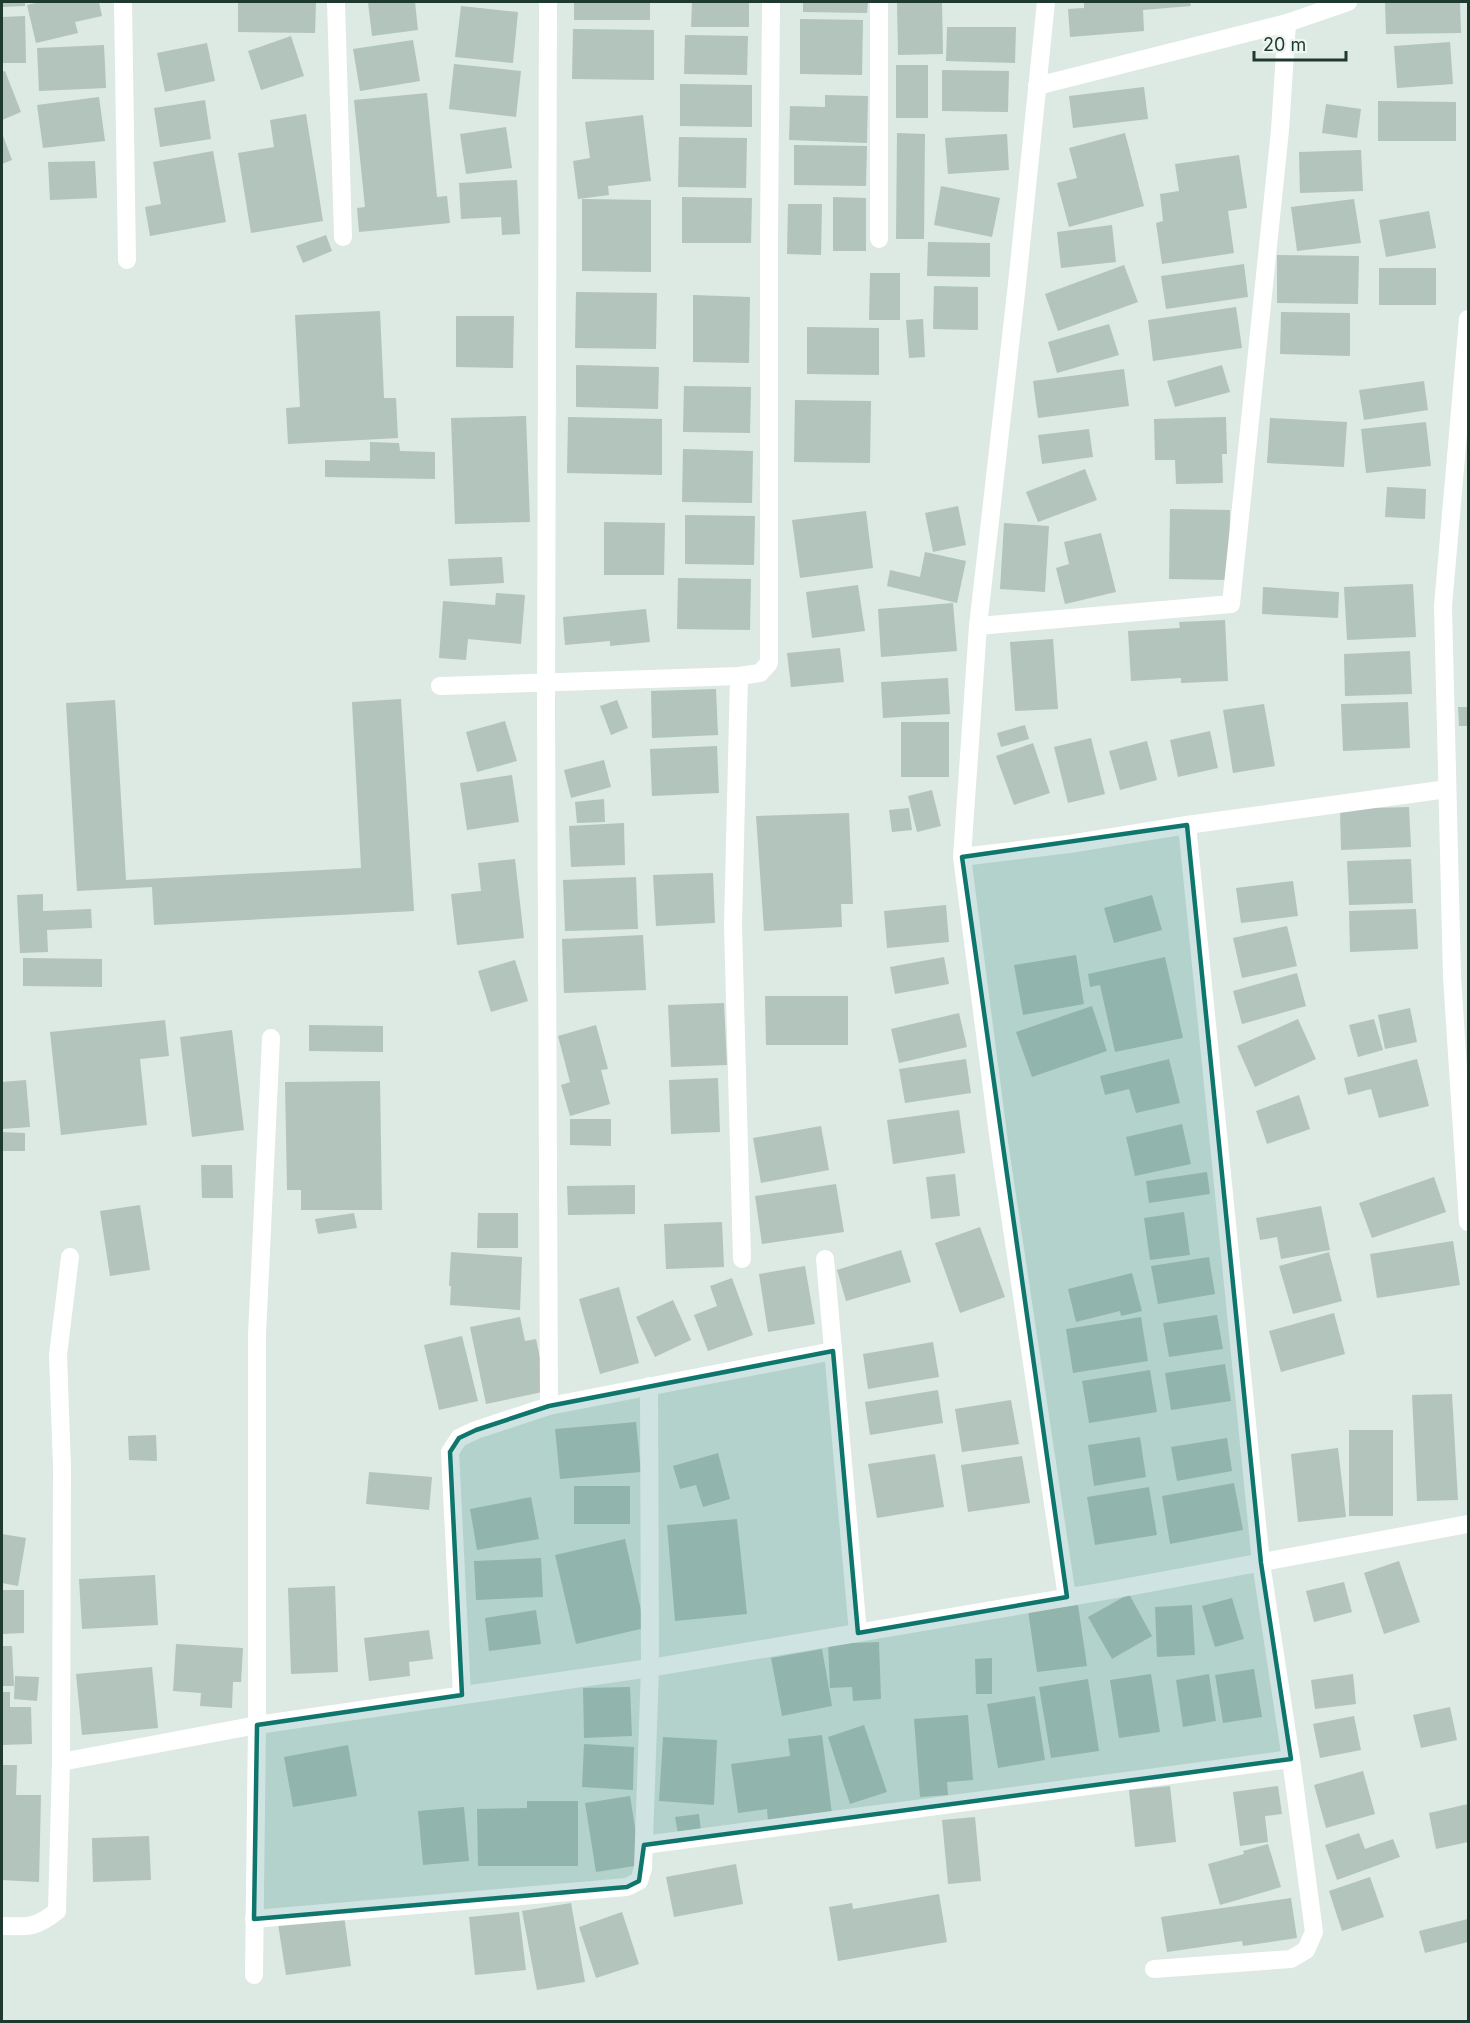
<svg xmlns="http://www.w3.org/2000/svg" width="1470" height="2023" font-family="Inter,sans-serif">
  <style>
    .building { fill: #b2c4bc }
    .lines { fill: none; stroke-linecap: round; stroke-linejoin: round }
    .minor { stroke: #fff; stroke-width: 18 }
    .marked { fill: #0f766e; fill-opacity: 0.2; stroke: #0f766e; stroke-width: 4.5; stroke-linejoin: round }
  </style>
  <rect width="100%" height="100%" fill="#dde9e3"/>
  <g class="building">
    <path d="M2 2H25V6L2 7Z"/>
    <path d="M40 2H99L102 16 75 22 78 33 36 43 27 5Z"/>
    <path d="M238 2H316L315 33 238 32Z"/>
    <path d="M368 2H415L418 30 372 36Z"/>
    <rect x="574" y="2" width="76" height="18"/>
    <path d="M692 2H749V27H691Z"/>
    <path d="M803 2H868L867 13 803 12Z"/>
    <path d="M897 2H942L943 54 898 55Z"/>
    <path d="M1084 2H1190L1191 6 1143 10 1144 31 1070 37 1068 9 1084 8Z"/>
    <path d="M1385 2H1460L1461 33 1386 34Z"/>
    <path d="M461 6 518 12 513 63 455 57Z"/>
    <path d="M25 16 26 63H2V17Z"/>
    <path d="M800 19 863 20 862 75 800 74Z"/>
    <path d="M947 27H1016L1015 63 946 61Z"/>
    <path d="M573 29 654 30V80L572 79Z"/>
    <path d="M685 35 748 36 747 75 684 74Z"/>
    <path d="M291 36 304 76 261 90 248 51Z"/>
    <path d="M413 40 420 81 360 91 353 49Z"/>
    <path d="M1450 42 1453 84 1397 88 1394 46Z"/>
    <path d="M207 43 215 81 165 92 157 53Z"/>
    <path d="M104 45 106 88 39 91 37 48Z"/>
    <path d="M454 64 521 71 516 117 449 109Z"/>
    <rect x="896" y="65" width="32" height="53"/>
    <path d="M942 70 1009 71 1008 112 942 111Z"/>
    <path d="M5 71 21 112 2 120V72Z"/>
    <path d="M680 84 752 85V127L680 126Z"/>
    <path d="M1144 87 1148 119 1073 128 1069 96Z"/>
    <path d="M427 93 437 197 447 196 450 223 359 232 357 208 365 207 354 100Z"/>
    <path d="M825 95 868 96 867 143 789 140 790 106 825 107Z"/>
    <path d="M99 97 105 141 43 148 37 105Z"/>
    <path d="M205 100 211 139 160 147 154 108Z"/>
    <path d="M1378 101 1456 102V141H1378Z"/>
    <path d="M1326 104 1361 109 1357 138 1322 133Z"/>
    <path d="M306 114 323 221 251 233 238 153 274 147 270 120Z"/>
    <path d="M643 115 651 181 608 186 609 195 578 199 573 161 590 158 585 122Z"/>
    <path d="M506 127 512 168 466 174 460 134Z"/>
    <path d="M2 133 12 160 2 164Z"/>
    <path d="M897 133 925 134 924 239H896Z"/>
    <path d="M1125 133 1144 206 1069 227 1057 183 1077 178 1069 148Z"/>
    <path d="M1007 134 1009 170 948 174 945 138Z"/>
    <path d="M679 137 747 138 746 188 678 187Z"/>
    <path d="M794 145 867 146 866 186 794 185Z"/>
    <path d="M1361 150 1363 191 1300 193 1299 152Z"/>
    <path d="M213 151 226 222 150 236 145 207 161 204 153 162Z"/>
    <path d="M1239 155 1247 208 1228 211 1234 253 1162 264 1156 223 1163 221 1160 194 1179 191 1175 164Z"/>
    <path d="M95 161 97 198 50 200 48 162Z"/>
    <path d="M517 180 520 234 502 235 501 217 461 219 459 183Z"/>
    <path d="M941 186 1000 198 992 237 934 225Z"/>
    <path d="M682 197 752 198 751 243H682Z"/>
    <path d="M833 197 866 198V251H833Z"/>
    <path d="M582 199 651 200V272L582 271Z"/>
    <path d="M1354 199 1361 243 1297 251 1291 207Z"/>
    <path d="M788 204H822L821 255 787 254Z"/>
    <path d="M1429 211 1436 248 1386 257 1379 220Z"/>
    <path d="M1112 225 1116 262 1061 268 1057 232Z"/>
    <path d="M326 235 332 251 303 263 296 246Z"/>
    <path d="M928 242 990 243V277L927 276Z"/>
    <path d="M1277 255 1359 256 1358 304 1277 303Z"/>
    <path d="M1244 264 1248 297 1166 309 1161 276Z"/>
    <path d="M1124 265 1138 302 1058 331 1045 294Z"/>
    <rect x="1379" y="268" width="57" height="37"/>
    <path d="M870 273H900V320H869Z"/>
    <path d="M934 286 978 287V330L933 329Z"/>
    <path d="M576 292 657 293 656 349 575 348Z"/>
    <path d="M693 295 750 297 749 363 693 362Z"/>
    <path d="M1236 307 1242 348 1153 361 1148 320Z"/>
    <path d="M380 311 384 398H396L398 438 288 444 286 408 300 407 295 315Z"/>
    <path d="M1281 312 1350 313V356L1280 354Z"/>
    <path d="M456 316H514L513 368 456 367Z"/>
    <path d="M923 319 925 357 909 358 906 320Z"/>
    <path d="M1109 324 1119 355 1057 373 1048 342Z"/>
    <path d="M807 327 879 328V375L807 374Z"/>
    <path d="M576 365 659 367 658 409 576 407Z"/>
    <path d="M1222 365 1230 392 1175 407 1167 381Z"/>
    <path d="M1124 369 1129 406 1038 418 1033 381Z"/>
    <path d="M1424 381 1428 410 1364 420 1359 390Z"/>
    <path d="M684 386 751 387 750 433 683 432Z"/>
    <path d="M795 400 871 401 870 463 794 462Z"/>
    <path d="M526 416 530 522 455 524 451 418Z"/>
    <path d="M568 417 662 419V475L567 473Z"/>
    <path d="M1226 417 1227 454H1222L1223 483 1176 484 1175 460H1155L1154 419Z"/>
    <path d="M1270 418 1347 422 1344 467 1267 463Z"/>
    <path d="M1426 422 1431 466 1366 473 1361 429Z"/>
    <path d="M1089 429 1093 457 1042 464 1038 435Z"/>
    <path d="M370 442 399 443 400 451 435 452V479L325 477V460L370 461Z"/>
    <path d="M683 449 753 451 752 503 682 502Z"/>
    <path d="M1085 469 1097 500 1038 522 1026 492Z"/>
    <path d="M1387 487 1426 489 1425 519 1385 517Z"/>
    <path d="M958 506 966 545 933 552 925 513Z"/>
    <path d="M1170 509 1230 510 1229 580 1169 579Z"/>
    <path d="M866 511 873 568 800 578 792 520Z"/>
    <path d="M685 515 755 516 754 565 685 564Z"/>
    <path d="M604 522 665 523 664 575H604Z"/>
    <path d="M1004 523 1049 526 1045 592 1000 589Z"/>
    <path d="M1101 533 1116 592 1065 604 1056 568 1069 564 1064 542Z"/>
    <path d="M925 552 966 561 957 603 887 586 890 570 920 577Z"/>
    <path d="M502 557 504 583 450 586 448 559Z"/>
    <path d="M678 578 751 579 750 630 677 629Z"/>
    <path d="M1413 584 1416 637 1347 640 1344 587Z"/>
    <path d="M858 585 865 631 812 638 806 592Z"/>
    <path d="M1263 587 1339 592 1338 618 1262 614Z"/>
    <path d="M496 593 525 595 521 644 468 639 466 660 439 658 443 601 495 605Z"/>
    <path d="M953 603 957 651 881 657 878 609Z"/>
    <path d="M646 609 650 642 610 646V641L565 645 563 617Z"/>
    <path d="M1225 620 1228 681 1181 683V678L1131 681 1128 631 1180 628 1179 622Z"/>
    <path d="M1053 639 1058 709 1015 711 1010 642Z"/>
    <path d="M840 648 844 682 791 687 787 653Z"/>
    <path d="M1410 651 1412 694 1345 696 1344 654Z"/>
    <path d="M948 678 950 714 883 718 881 682Z"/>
    <path d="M716 689 718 735 652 738 651 691Z"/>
    <path d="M401 699 414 911 154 925 152 887 77 891 66 703 115 700 126 880 361 868 352 702Z"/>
    <path d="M617 700 628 728 611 735 600 706Z"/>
    <path d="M1408 702 1410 748 1343 751 1341 704Z"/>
    <path d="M1264 704 1275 766 1233 773 1223 710Z"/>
    <path d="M1458 707H1468V726H1459Z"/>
    <path d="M505 721 517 761 477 772 466 732Z"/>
    <rect x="901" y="722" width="48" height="55"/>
    <path d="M1025 725 1029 739 1001 747 997 733Z"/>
    <path d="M1210 731 1218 768 1178 777 1170 740Z"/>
    <path d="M1091 738 1105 794 1068 803 1054 747Z"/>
    <path d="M1147 741 1157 780 1120 790 1109 751Z"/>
    <path d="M1033 743 1050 793 1014 805 996 756Z"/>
    <path d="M717 746 719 793 652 796 650 749Z"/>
    <path d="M604 760 611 787 571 798 564 770Z"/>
    <path d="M512 775 519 822 467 830 460 783Z"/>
    <path d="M932 790 941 826 917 832 908 796Z"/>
    <path d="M604 799 605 822 577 823 575 802Z"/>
    <path d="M1409 807 1411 847 1341 850 1340 809Z"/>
    <path d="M909 808 912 830 892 832 889 810Z"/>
    <path d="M849 813 853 904H841L842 927 764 931 756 816Z"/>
    <path d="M624 823 625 865 571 867 569 826Z"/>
    <path d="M515 859 524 938 457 945 451 894 481 891 478 863Z"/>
    <path d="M1411 859 1413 903 1349 905 1347 861Z"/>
    <path d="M713 873 715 923 656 926 653 875Z"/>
    <path d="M636 877 638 929 565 931 563 880Z"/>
    <path d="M1293 881 1298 916 1241 923 1236 888Z"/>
    <path d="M43 894V911L91 909 92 928 47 930 48 952 20 953 17 895Z"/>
    <path d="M1152 895 1162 930 1114 943 1104 908Z"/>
    <path d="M946 905 949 942 887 948 884 911Z"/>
    <path d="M1416 909 1418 949 1350 952 1349 911Z"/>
    <path d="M1287 926 1297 966 1242 978 1233 938Z"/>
    <path d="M643 935 646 990 564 993 562 939Z"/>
    <path d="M1076 955 1084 1004 1023 1015 1014 965Z"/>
    <path d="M944 957 949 984 895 994 890 967Z"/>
    <path d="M1165 957 1183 1038 1115 1052 1100 985 1090 987 1088 974Z"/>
    <path d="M23 958 102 959V987L23 986Z"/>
    <path d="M515 960 528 1001 491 1012 478 971Z"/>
    <path d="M1297 973 1306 1006 1242 1024 1233 991Z"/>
    <path d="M765 996H848V1045H766Z"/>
    <path d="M724 1003 727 1065 671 1067 668 1005Z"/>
    <path d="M1092 1006 1107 1051 1032 1077 1016 1032Z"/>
    <path d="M1410 1008 1417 1042 1385 1049 1378 1015Z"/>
    <path d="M959 1013 967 1047 899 1063 891 1029Z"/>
    <path d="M1298 1019 1316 1059 1255 1087 1237 1046Z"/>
    <path d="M1374 1019 1383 1050 1358 1057 1349 1025Z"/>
    <path d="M165 1020 169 1056 140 1059 147 1125 61 1135 50 1032Z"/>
    <path d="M309 1025 383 1026V1052L309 1051Z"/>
    <path d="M596 1025 608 1069 601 1070 610 1104 570 1116 561 1085 570 1082 558 1036Z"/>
    <path d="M232 1030 244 1130 192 1137 180 1037Z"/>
    <path d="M966 1059 971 1093 905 1103 899 1069Z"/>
    <path d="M1169 1059 1180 1103 1136 1113 1129 1089 1105 1095 1100 1076Z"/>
    <path d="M1417 1059 1429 1106 1379 1118 1371 1089 1348 1095 1344 1078Z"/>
    <path d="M718 1078 720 1132 671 1134 669 1080Z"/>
    <path d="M26 1080 30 1127 2 1129V1082Z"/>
    <path d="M380 1081 382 1210H301V1190H287L285 1082Z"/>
    <path d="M1299 1095 1310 1129 1267 1144 1256 1111Z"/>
    <path d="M959 1110 965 1153 893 1164 887 1120Z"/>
    <path d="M570 1119H611V1146L570 1145Z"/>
    <path d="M1182 1124 1191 1164 1135 1176 1126 1137Z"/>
    <path d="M821 1126 829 1170 761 1183 753 1138Z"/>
    <path d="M2 1132 25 1133V1151H2Z"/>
    <path d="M201 1165H232L233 1198H202Z"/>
    <path d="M1207 1172 1210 1194 1149 1203 1146 1181Z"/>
    <path d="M955 1174 960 1216 931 1219 926 1177Z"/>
    <path d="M1434 1177 1446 1212 1372 1238 1359 1203Z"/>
    <path d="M836 1184 844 1232 762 1244 755 1196Z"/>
    <path d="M635 1185V1214L568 1215 567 1186Z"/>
    <path d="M140 1205 150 1270 110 1276 100 1211Z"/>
    <path d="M1321 1206 1330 1250 1281 1259 1277 1237 1260 1240 1256 1218Z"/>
    <path d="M1184 1212 1190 1255 1150 1260 1144 1218Z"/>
    <path d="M354 1213 357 1228 318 1234 315 1219Z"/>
    <path d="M478 1213H518V1248H477Z"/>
    <path d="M722 1222 724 1267 666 1269 664 1224Z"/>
    <path d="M980 1227 1005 1297 960 1313 935 1243Z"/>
    <path d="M1453 1241 1460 1285 1377 1298 1370 1254Z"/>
    <path d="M901 1250 911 1282 846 1301 837 1270Z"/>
    <path d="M451 1252 522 1257 520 1310 450 1305 451 1286H449Z"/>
    <path d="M1329 1252 1342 1301 1293 1314 1279 1266Z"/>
    <path d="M1209 1257 1215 1294 1158 1304 1151 1266Z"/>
    <path d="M805 1266 815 1324 768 1332 759 1274Z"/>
    <path d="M1132 1273 1142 1311 1121 1316 1120 1311 1076 1322 1068 1289Z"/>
    <path d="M732 1278 753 1335 708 1351 694 1315 717 1306 710 1286Z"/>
    <path d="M619 1287 639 1363 600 1374 579 1299Z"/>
    <path d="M673 1300 691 1340 655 1357 636 1317Z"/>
    <path d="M1334 1313 1345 1354 1281 1372 1269 1331Z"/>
    <path d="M1217 1315 1223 1349 1169 1357 1163 1323Z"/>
    <path d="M520 1317 525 1341 536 1339 547 1391 486 1404 470 1327Z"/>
    <path d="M1141 1317 1148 1361 1073 1373 1066 1329Z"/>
    <path d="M462 1336 478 1401 439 1410 424 1345Z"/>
    <path d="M933 1342 939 1377 868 1389 863 1354Z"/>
    <path d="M1225 1364 1231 1401 1171 1410 1165 1373Z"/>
    <path d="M1150 1370 1157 1412 1089 1423 1082 1381Z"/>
    <path d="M938 1390 943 1423 870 1435 865 1402Z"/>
    <path d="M1452 1394 1458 1500 1417 1501 1412 1395Z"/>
    <path d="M1011 1400 1019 1444 962 1452 955 1409Z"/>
    <path d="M636 1422 641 1472 560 1479 555 1429Z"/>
    <rect x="1349" y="1430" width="44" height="86"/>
    <path d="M156 1435 157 1461 129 1460 128 1436Z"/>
    <path d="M1140 1437 1146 1477 1094 1486 1088 1445Z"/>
    <path d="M1227 1438 1232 1471 1177 1481 1171 1447Z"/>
    <path d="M1338 1448 1346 1517 1298 1522 1291 1454Z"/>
    <path d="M718 1453 730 1499 703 1507 696 1485 680 1489 673 1466Z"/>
    <path d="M935 1454 944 1507 877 1518 868 1464Z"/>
    <path d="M1022 1456 1030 1503 968 1512 961 1465Z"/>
    <path d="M369 1472 432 1477 429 1510 366 1504Z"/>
    <path d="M1234 1483 1243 1530 1170 1544 1162 1496Z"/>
    <rect x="574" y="1486" width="56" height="38"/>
    <path d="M1149 1487 1157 1535 1095 1545 1087 1497Z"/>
    <path d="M531 1497 539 1539 477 1550 470 1509Z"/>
    <path d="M737 1519 747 1614 675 1621 667 1525Z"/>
    <path d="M2 1534 26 1538 18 1586 2 1583Z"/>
    <path d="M625 1539 645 1628 576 1644 555 1555Z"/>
    <path d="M541 1558 543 1597 476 1600 474 1561Z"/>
    <path d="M1399 1561 1420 1622 1384 1634 1364 1573Z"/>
    <path d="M155 1575 158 1625 82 1629 79 1579Z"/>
    <path d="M1344 1582 1352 1612 1314 1622 1306 1591Z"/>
    <path d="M335 1586 338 1672 291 1674 288 1588Z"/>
    <path d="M2 1590H24V1633L2 1634Z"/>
    <path d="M1129 1594 1152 1636 1112 1659 1088 1617Z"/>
    <path d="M1232 1598 1244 1639 1215 1647 1202 1606Z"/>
    <path d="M1078 1605 1087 1666 1037 1672 1028 1611Z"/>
    <path d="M1192 1605 1195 1655 1157 1657 1155 1607Z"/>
    <path d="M536 1610 541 1644 489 1651 485 1618Z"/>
    <path d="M429 1630 433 1659 409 1662 410 1676 369 1681 364 1638Z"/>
    <path d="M879 1642 881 1699 853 1701 852 1687 830 1688 828 1644Z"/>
    <path d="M176 1644 243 1648 241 1682H233L232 1708 200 1706 201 1693 173 1691Z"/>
    <path d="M2 1646H12L14 1686H2Z"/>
    <path d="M822 1649 832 1706 782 1716 771 1658Z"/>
    <path d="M992 1658V1694H976L975 1659Z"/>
    <path d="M152 1667 158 1728 82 1735 76 1674Z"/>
    <path d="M1254 1669 1262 1717 1223 1723 1215 1675Z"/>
    <path d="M1151 1674 1160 1732 1119 1738 1110 1680Z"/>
    <path d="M1209 1674 1216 1721 1183 1727 1176 1680Z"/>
    <path d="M1353 1674 1356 1704 1315 1709 1311 1680Z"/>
    <path d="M15 1676 39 1677 37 1701 14 1699Z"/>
    <path d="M1088 1679 1099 1751 1051 1758 1039 1687Z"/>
    <path d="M630 1687 632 1736 584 1738 583 1688Z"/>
    <path d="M2 1692H10V1707H31L32 1744 2 1745Z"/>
    <path d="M1035 1696 1045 1760 998 1768 987 1704Z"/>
    <path d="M1450 1707 1457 1740 1421 1748 1413 1715Z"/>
    <path d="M968 1715 973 1780 947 1782 948 1795 920 1797 914 1719Z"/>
    <path d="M1354 1716 1361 1750 1320 1758 1313 1724Z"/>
    <path d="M864 1725 887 1792 850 1804 828 1737Z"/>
    <path d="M822 1735 832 1814 768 1822 767 1809 738 1813 731 1764 790 1756 788 1739Z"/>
    <path d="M663 1737 717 1740 714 1805 659 1801Z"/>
    <path d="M584 1744 634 1747 633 1790 582 1787Z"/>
    <path d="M348 1745 357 1796 293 1807 284 1757Z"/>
    <path d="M2 1765H17L16 1795H41L39 1882 2 1880Z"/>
    <path d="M1363 1771 1375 1814 1326 1828 1314 1785Z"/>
    <path d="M1170 1786 1176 1842 1135 1847 1129 1790Z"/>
    <path d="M1278 1786 1282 1814 1265 1816 1268 1842 1240 1846 1233 1792Z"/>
    <path d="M630 1796 641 1865 596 1872 585 1803Z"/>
    <path d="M527 1801H578V1866H478L477 1809 527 1808Z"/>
    <path d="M1468 1804V1842L1436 1849 1429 1813Z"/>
    <path d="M464 1807 469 1861 423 1865 418 1811Z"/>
    <path d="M699 1814 701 1831 678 1834 675 1817Z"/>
    <path d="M975 1817 981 1881 948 1884 942 1820Z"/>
    <path d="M1359 1833 1365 1849 1393 1839 1400 1857 1337 1880 1325 1845Z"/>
    <path d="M149 1836 151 1880 93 1882 92 1838Z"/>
    <path d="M1268 1844 1281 1887 1220 1905 1208 1864 1244 1854 1243 1851Z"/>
    <path d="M736 1864 743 1904 674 1917 666 1877Z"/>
    <path d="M1370 1877 1384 1917 1342 1931 1329 1891Z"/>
    <path d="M939 1894 947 1942 838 1961 829 1907 852 1903 853 1909Z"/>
    <path d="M1291 1898 1297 1938 1243 1946 1242 1941 1167 1952 1161 1917Z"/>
    <path d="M571 1903 585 1982 537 1990 522 1911Z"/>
    <path d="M519 1912 526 1970 475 1975 469 1917Z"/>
    <path d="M622 1912 639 1964 596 1978 579 1927Z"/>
    <path d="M344 1915 351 1966 286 1975 278 1924Z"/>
    <path d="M1468 1919V1942L1425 1953 1419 1931Z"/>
  </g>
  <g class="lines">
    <g class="minor">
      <path d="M123 2 127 260"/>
      <path d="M336 2 343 237"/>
      <path d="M548 2 546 709 549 1406"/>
      <path d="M1046 2 1017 284 978 626 962 857 999 1142 1067 1597"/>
      <path d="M1037 86 1287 23 1348 2"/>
      <path d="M879 239V2"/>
      <path d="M1468 319 1443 606 1452 977 1468 1222"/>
      <path d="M978 626 1231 604 1280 130 1287 23"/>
      <path d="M739 676 733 925 742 1259"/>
      <path d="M440 686 739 676 760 673 769 663V235L771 2"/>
      <path d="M962 857 1069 844 1187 825 1447 789"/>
      <path d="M825 1259 858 1633"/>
      <path d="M462 1695 450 1452 459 1438 476 1430 549 1406 833 1351"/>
      <path d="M61 1762 257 1725 650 1668 1117 1589 1468 1524"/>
      <path d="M644 1845 1291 1759"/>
      <path d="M254 1919 627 1887 639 1881 643 1868 650 1668 649 1386"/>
      <path d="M2 1926C28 1927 36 1928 57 1911L61 1762 62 1467 58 1355 70 1257"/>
      <path d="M1154 1969 1291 1959 1306 1950 1314 1932 1291 1759 1261 1563 1187 825"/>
      <path d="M254 1975 257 1725V1335L271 1038"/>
    </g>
  </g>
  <path class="marked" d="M1187 825 1261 1563 1291 1759 644 1845 639 1881 627 1887 254 1919 257 1725 462 1695 450 1452 459 1438 476 1430 549 1406 833 1351 858 1633 1067 1597 962 857Z"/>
  <rect width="1470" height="2023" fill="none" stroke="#1e3930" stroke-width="6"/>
  <path d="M1254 51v9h92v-9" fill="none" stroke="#1e3930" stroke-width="3"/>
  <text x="1263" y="51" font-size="18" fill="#1e3930" stroke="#edf6f1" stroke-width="4.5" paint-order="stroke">20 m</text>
</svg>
